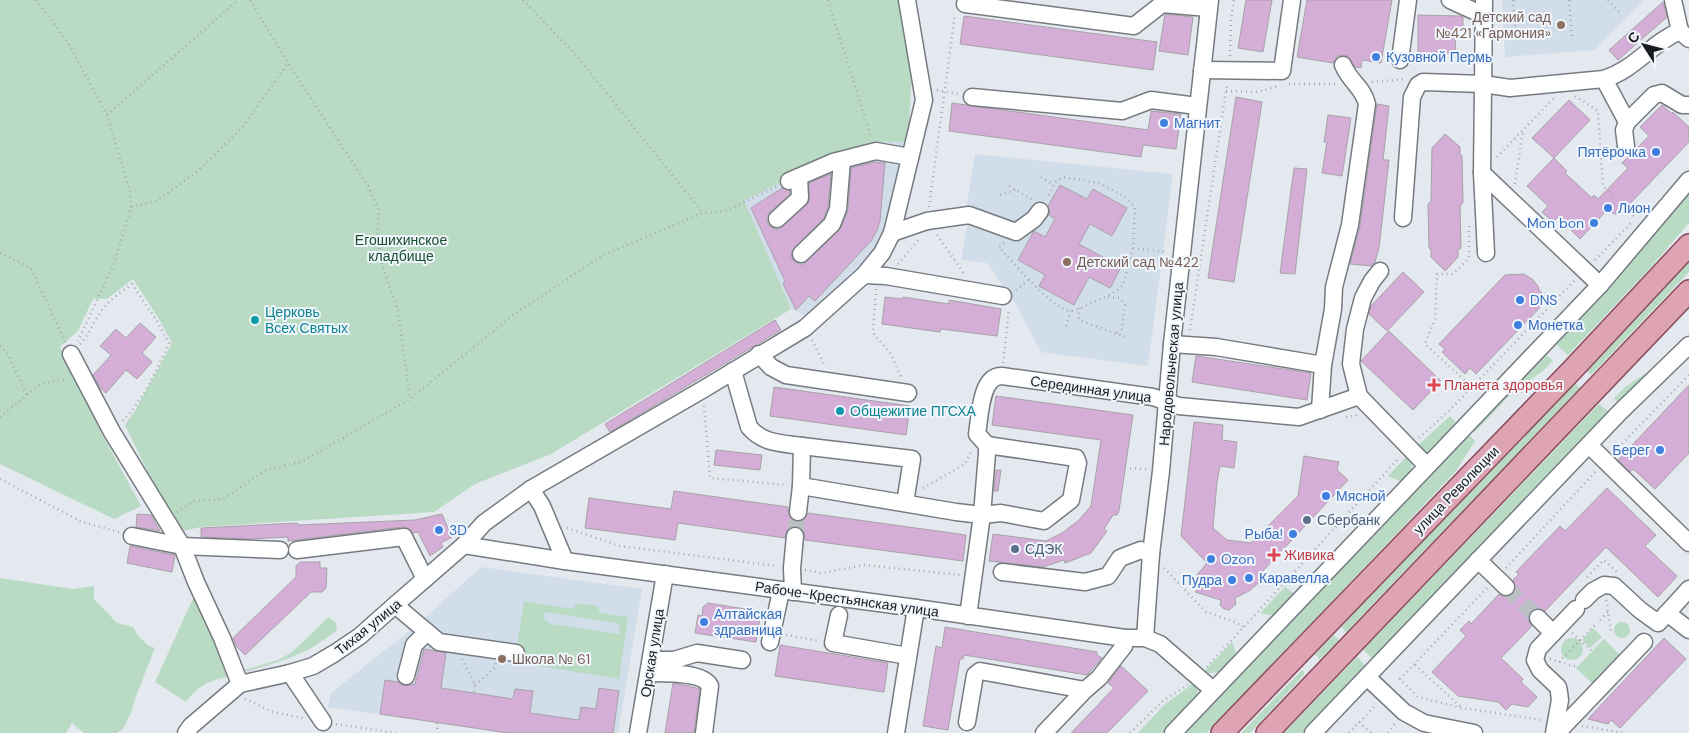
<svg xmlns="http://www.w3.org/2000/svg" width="1689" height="733" font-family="'DM Sans',sans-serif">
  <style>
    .built { fill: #d2ddea }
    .green { fill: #b9dbc4; fill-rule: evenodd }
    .building { fill: #d4aed6; stroke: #a8a2a8 }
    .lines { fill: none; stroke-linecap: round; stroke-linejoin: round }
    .minor-tunnel { stroke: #bbc0c5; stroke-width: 16; stroke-dasharray: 16 8; stroke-linecap: butt }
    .minor-casing { stroke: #767b81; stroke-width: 19 }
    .major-casing { stroke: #8b4c5e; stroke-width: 24 }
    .path { stroke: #a5aaaf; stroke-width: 2.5; stroke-dasharray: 1 4; stroke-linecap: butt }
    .minor { stroke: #fff; stroke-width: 16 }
    .major { stroke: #dea4b3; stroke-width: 21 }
    .education-dot { fill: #8d6e63; stroke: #f0f6fc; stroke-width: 2 }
    .shop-dot { fill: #3f7fe0; stroke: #f0f6fc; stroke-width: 2 }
    .culture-dot { fill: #0f9aa8; stroke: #f0f6fc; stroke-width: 2 }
    .health-dot { fill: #e0444e; stroke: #f0f6fc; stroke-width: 2 }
    .service-dot { fill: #5c6f8a; stroke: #f0f6fc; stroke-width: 2 }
    .labels { text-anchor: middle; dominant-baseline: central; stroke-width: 4; stroke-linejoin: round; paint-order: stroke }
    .education-label { font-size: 14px; fill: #785e54; stroke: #f0f6fc; text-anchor: start }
    .shop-label { font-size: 14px; fill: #366cbe; stroke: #f0f6fc; text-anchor: start }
    .park-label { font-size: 14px; fill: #164e2f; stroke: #f0f6fc }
    .culture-label { font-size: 14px; fill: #0d838f; stroke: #f0f6fc; text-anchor: start }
    .street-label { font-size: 14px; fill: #191b1e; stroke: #f0f6fc }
    .health-label { font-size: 14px; fill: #be3a42; stroke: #f0f6fc; text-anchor: start }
    .service-label { font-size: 14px; fill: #4e5e75; stroke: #f0f6fc; text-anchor: start }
  </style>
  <rect width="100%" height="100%" fill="#e3e9ef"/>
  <g class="built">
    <path d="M1502 0H1643L1595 50 1505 57Z"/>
    <path d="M869 142H908L882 242 807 317 791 309 743 200Z"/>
    <path d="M975 154 1173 174 1148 366 1041 352 1015 303 987 263 961 260 970 211 967 204Z"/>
    <path d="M481 567 642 589 618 733H508L328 707 331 693 418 624Z"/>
  </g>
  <g class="green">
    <path d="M0 0H899L912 71 908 142H869L744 200 791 309 551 454 475 484 434 512 201 527 177 532 125 425 136 409 172 343 159 319 133 279 107 299H93L78 331 60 347 104 438 141 506 114 519 0 464Z"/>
    <path d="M1689 193V223L1650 268 1568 355 1555 343 1632 261Z"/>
    <path d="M1689 262V272L1591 375 1587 371Z"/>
    <path d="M1545 354 1553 361 1544 370 1513 392 1475 432 1473 430Z"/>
    <path d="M1646 373V374L1618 403 1614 398 1625 387Z"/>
    <path d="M1575 383 1580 388 1346 632 1341 627Z"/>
    <path d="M1599 404 1609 412 1373 659 1363 650Z"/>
    <path d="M1450 416 1457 424 1429 453H1424L1415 448Z"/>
    <path d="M1468 434 1475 441 1456 471 1207 733H1182Z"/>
    <path d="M1408 455C1415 467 1411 473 1402 482L1388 476Z"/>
    <path d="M0 578 73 589 94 586V599L117 623 133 627 138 636 149 646 155 648 136 696 131 713 123 729 116 733H84L72 723 66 733H0Z"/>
    <path d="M1285 587 1295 594 1274 616 1260 613Z"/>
    <path d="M195 594 230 677C212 678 196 687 186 702L155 682Z"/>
    <path d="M524 601 573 609 577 603 598 606 600 613 628 617 619 679 521 663 515 657ZM545 612 616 623 620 627 619 634 551 624 544 619Z"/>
    <path d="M329 617 336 623 337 630C306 656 279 662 241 673V671L278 660 291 653Z"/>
    <circle cx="1622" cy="630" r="8"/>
    <path d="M1593 628 1602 637 1590 648 1582 640Z"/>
    <path d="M1334 635 1339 640 1319 660 1318 656 1314 655Z"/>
    <circle cx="1572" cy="649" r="11"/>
    <path d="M1604 639 1621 656 1593 684 1576 668Z"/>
    <path d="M1232 642 1237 655 1220 672 1202 674Z"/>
    <path d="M1357 657 1366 666 1303 733H1284Z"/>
    <path d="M1302 670 1304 672V675L1250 733H1241Z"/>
    <path d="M1194 683 1198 690 1195 699 1163 733H1138L1164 705Z"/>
  </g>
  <g class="building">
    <path d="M1246 0H1272L1263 52 1238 48Z"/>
    <path d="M1307 0H1392L1381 63 1362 60 1361 68 1355 67 1349 57 1344 55 1338 56 1333 63 1297 57Z"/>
    <path d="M1663 2 1667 17 1618 60 1609 50Z"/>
    <path d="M1165 14 1193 17 1188 55 1159 51Z"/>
    <path d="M1418 15 1460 16 1463 17V30H1456L1455 53H1433V61H1418Z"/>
    <path d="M964 16 1157 42 1153 70 960 44Z"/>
    <path d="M1236 97 1262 102 1234 282 1208 278Z"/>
    <path d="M1569 100 1590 120 1554 158 1532 138Z"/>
    <path d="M952 103 1148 130 1151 111 1181 114 1176 149 1143 145 1141 157 949 131Z"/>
    <path d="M1377 104 1389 106 1383 160H1389L1379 248 1375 262 1371 266 1350 264 1360 226Z"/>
    <path d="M1662 105 1672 114 1673 112 1689 127V142L1620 214H1614L1608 209 1580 239 1558 217 1553 222 1542 212 1548 206 1527 186 1554 158 1567 171 1565 173 1592 198 1594 195 1598 199 1628 168 1622 163 1649 136 1640 127Z"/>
    <path d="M1328 115 1351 118 1342 176 1322 173 1327 142H1324Z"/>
    <path d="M1445 134 1460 147V154L1462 156 1463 203 1460 206 1461 248 1458 250V257L1445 271 1431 257V249L1429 248 1428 204 1431 201 1432 148Z"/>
    <path d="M874 162 885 163 880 221 877 231 871 241 815 301 809 296 796 310 783 284 785 281 751 208 782 188 790 191V194L770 212 767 216V222L770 226 774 229H780L809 202V183L831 174 828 207 824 218 792 251 791 257 794 261 799 264H804L841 228 848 210 851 168Z"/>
    <path d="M1294 168 1307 169 1295 274 1280 273Z"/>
    <path d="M1060 185 1087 199 1093 189 1127 208 1112 236 1090 224 1079 244 1121 267 1110 288 1089 277 1074 305 1039 286 1045 275 1018 260 1034 231 1045 237 1055 219 1049 215 1050 212 1048 206Z"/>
    <path d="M1403 272 1424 292 1387 331 1369 314 1371 306Z"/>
    <path d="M1524 274 1532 279 1538 286 1539 290 1548 299 1476 374 1470 368 1465 374 1442 352 1445 349 1439 344 1505 275Z"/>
    <path d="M885 297 902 299 903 297 949 304V300L1001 309 997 336 941 329 940 332 882 324Z"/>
    <path d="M775 320 781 330 610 432 605 424Z"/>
    <path d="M140 323 156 337 142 353 152 362 137 379 126 370 106 393 100 388 93 375 111 355 100 346 116 329 126 338Z"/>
    <path d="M1389 331 1441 381 1413 410 1361 361Z"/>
    <path d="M1196 356 1311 373 1307 400 1192 382Z"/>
    <path d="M1689 385V453L1655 489 1633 469 1630 472 1618 460Z"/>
    <path d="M774 387 910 406 906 435 770 416Z"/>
    <path d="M996 396 1133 415 1119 511 1117 515H1113L1104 529 1107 531 1091 553 1065 563 1064 560 1043 567 989 561 993 534 1046 541 1062 533 1079 520 1091 506 1101 440 992 425Z"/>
    <path d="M1194 422 1223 425 1222 440 1237 442 1234 468 1220 466 1217 482 1213 528 1227 540 1251 543 1298 496 1304 456 1339 462 1337 470 1348 480 1260 574 1261 581 1249 591 1235 598 1236 604 1229 610 1224 609 1220 605 1221 600 1195 592 1204 583 1196 576 1207 563 1181 536Z"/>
    <path d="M716 450 762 455 760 470 714 465Z"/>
    <path d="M996 470H1001L998 491H994Z"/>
    <path d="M1607 488 1656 535 1645 546 1677 576 1658 597 1606 547 1545 611 1541 609 1536 608 1531 611 1528 620 1532 626 1501 658 1523 679 1521 682 1537 697 1528 707 1512 704 1506 710 1498 702 1458 696 1432 672 1466 636 1460 630 1469 621 1471 624 1499 594 1504 597 1513 594 1516 589 1513 580 1519 574 1516 572 1560 526 1565 531Z"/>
    <path d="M674 491 788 507 789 516 796 522 802 521 808 513 966 535 963 561 805 540 804 531 800 528 795 526 787 530 785 538 678 523 675 540 585 528 589 498 671 509Z"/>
    <path d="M137 514 151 515 160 531 136 527Z"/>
    <path d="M442 514 452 537 441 543 443 547 430 556 418 532 413 533 409 529 403 527 288 541V537L250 539 201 537V528L297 523 298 525 415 520Z"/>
    <path d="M130 546 175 555 172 572 127 563Z"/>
    <path d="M300 562H320V568H327L326 588 322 592H311L245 655 236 646 233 638 296 577V566Z"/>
    <path d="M708 603 751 610V614L760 616 758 631 760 634 757 636 756 642 695 633 698 615 702 616 703 607Z"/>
    <path d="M945 627 1097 652V655L1102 658 1087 675 964 655 963 659H960L948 730 923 726 936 646 942 648Z"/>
    <path d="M1664 638 1686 659 1620 728 1611 720 1608 724 1588 719Z"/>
    <path d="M780 645 888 663 884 692 775 676Z"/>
    <path d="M424 649 446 653 441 688 513 699 515 689 533 691 530 713 579 720 581 707 596 709 599 688 619 691 613 733H508L380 714 385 680 398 682 404 686 415 684Z"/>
    <path d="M1121 666 1148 691 1107 733H1071L1114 688 1108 683Z"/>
    <path d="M673 683 689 686 700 689 694 733H665Z"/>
  </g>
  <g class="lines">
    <g class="minor-tunnel">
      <path d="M795 536 798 512"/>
      <path d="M1506 587 1538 618"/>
    </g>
    <g class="minor-casing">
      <g id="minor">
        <path d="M1450 0 1485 16"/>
        <path d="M1484 0 1482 173 1486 253"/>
        <path d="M1673 0 1680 31"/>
        <path d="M965 4 1134 26 1162 4 1208 8"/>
        <path d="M1400 60 1408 0"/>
        <path d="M1202 70 1282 71 1292 0"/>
        <path d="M1604 79 1627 122"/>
        <path d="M972 97 1122 111 1151 100 1197 106"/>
        <path d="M1626 146 1624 130 1627 122 1654 95 1662 93 1682 105H1689"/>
        <path d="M1482 173 1600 285"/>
        <path d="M789 181 833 162 876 151 910 157"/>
        <path d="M1403 218 1412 97 1418 85 1423 82 1483 84 1510 88 1604 79C1636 69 1651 43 1680 31L1689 39"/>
        <path d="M777 219 800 198 799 177"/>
        <path d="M892 233 927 221 969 215 1016 232 1034 219 1040 211"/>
        <path d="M801 254 832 224 838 209 842 161"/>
        <path d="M1380 271 1372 281 1363 298 1355 329 1351 364 1359 396 1427 466"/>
        <path d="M864 275 886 276 1003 296"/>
        <path d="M1172 344 1216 347 1323 365"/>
        <path d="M71 354 112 432 182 546 196 582 222 638 240 684"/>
        <path d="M759 354 771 367 786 375 908 393"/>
        <path d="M733 371 749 427C763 444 782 443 802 446L801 486 798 512"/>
        <path d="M1320 410 1323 365 1333 309 1334 287 1350 225 1367 104C1363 87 1350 82 1343 65"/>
        <path d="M1589 445 1689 543"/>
        <path d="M802 446 912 459 905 503"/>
        <path d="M801 486 956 512 982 515 1001 513 1044 521 1071 500 1078 463 1076 458 987 445"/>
        <path d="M531 489 542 506 565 561"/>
        <path d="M132 536 182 546 280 550"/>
        <path d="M464 545 565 561 916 608 1125 638H1145L1160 644 1213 690"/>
        <path d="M297 550 404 537 425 579"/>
        <path d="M1478 560 1506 587"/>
        <path d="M1002 572 1085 582 1108 576 1120 558 1141 550 1151 554"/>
        <path d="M793 592 792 568 795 536"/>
        <path d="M1584 600 1593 591 1604 585 1614 586 1640 610 1658 623 1689 589"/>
        <path d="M395 605 439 642 516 653"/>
        <path d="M1667 613 1689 630"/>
        <path d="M839 615 833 643 908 656"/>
        <path d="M968 616 982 515 987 453V445L977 434C980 418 980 375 1002 376L1153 397 1179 406 1299 417 1359 396"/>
        <path d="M1538 618 1553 633"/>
        <path d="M1145 638 1151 554 1161 471 1172 344 1210 0"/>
        <path d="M770 642 781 591"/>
        <path d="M652 660H674L697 653 742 660"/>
        <path d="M290 673 323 722"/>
        <path d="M649 673C664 673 703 672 710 686L704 733"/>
        <path d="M406 676 414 645 427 632"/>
        <path d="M1367 677 1404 712 1424 723 1474 733"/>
        <path d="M967 722 975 675 980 671 1085 690"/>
        <path d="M186 733 191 726 240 684 290 673 313 666 335 653 360 636 395 605 464 545 484 523 531 489 702 390 805 328 864 275 882 253 892 233 924 100 907 0"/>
        <path d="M638 733 665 574"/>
        <path d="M896 733 916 608"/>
        <path d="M1044 733 1085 690 1099 678 1124 646 1125 638"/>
        <path d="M1173 733 1600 285 1689 180"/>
        <path d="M1313 733 1620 412 1689 345"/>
        <path d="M1554 733 1560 700 1559 692 1558 687 1540 670 1535 660 1538 649 1576 609"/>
        <path d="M1557 733 1644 642"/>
      </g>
    </g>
    <g class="major-casing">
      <g id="major">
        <path d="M1222 733 1574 368 1689 245"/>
        <path d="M1267 733 1689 291"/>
      </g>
    </g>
    <g class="path">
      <path d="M36 0 67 41 107 115 130 191 131 207 114 264 78 341"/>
      <path d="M250 0 288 63 368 186 379 211 377 236 383 268 398 311 410 399"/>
      <path d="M523 0 576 55 703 213"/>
      <path d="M828 0 871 137"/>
      <path d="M1513 0 1516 37"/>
      <path d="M1569 0 1572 40"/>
      <path d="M1608 0 1619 12"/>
      <path d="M1230 56 1231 20 1234 0"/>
      <path d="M1372 82 1406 79"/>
      <path d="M1289 84H1336"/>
      <path d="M937 90 958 94"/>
      <path d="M1226 91 1258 92 1277 86"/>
      <path d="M1575 96 1598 111 1603 186 1614 197"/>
      <path d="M107 115 238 0"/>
      <path d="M1497 157 1554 98"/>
      <path d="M1041 177 1054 185"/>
      <path d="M1515 184 1523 131"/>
      <path d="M1009 186 1033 200"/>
      <path d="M1000 195 1016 190"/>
      <path d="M131 207 156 201 199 170 242 128 288 63"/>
      <path d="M929 207 955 14"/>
      <path d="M1626 208 1636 218"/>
      <path d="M1469 226V258L1453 274H1437L1435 319 1425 344 1472 387"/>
      <path d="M937 235 965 275"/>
      <path d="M1004 243 999 247C1011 260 1055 312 1071 311 1077 311 1086 305 1093 302 1103 298 1115 294 1123 285L1133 248 1135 208 1133 205 1125 197 1099 183 1063 177 1056 181 1047 198"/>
      <path d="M1133 248 1167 252"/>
      <path d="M0 253 31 268 65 342"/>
      <path d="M1595 260 1633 221"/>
      <path d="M898 264 920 238"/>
      <path d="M876 289 873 333 891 354 901 377"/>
      <path d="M1016 290 1029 280"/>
      <path d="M1108 297 1120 298 1125 305 1122 329 1117 333"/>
      <path d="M1080 308 1078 317 1081 321 1126 337"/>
      <path d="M1066 326 1071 311"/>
      <path d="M1190 330 1227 84"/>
      <path d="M812 340 825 366"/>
      <path d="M80 344C88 336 92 327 97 317 106 303 119 293 132 284L157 321 169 343C157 369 142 403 122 421"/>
      <path d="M0 346 8 354 27 396"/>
      <path d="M1003 363 1009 309"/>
      <path d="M1517 395 1537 380"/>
      <path d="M704 406 710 478 787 485"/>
      <path d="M0 417 40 384 68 379"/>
      <path d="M1346 417 1358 415"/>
      <path d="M1419 438 1449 411 1575 280"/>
      <path d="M1615 451 1689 375"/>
      <path d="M1125 468 1146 469"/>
      <path d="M0 479 82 522 119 532"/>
      <path d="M923 488 965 464 972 450"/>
      <path d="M177 512 194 501 223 499 266 470 303 461 410 399 512 316 603 255 703 213 725 211 778 186"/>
      <path d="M567 528 620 546 777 566"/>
      <path d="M1164 568 1206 612 1235 622 1243 627"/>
      <path d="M1506 568 1596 471"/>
      <path d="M805 570 821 573 864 565 961 575"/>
      <path d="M1587 577 1604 560 1617 572"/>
      <path d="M1487 588 1400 679 1418 697 1462 708 1542 720"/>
      <path d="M1606 600 1611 631"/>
      <path d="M1600 620 1608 612"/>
      <path d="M1572 633 1592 651"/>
      <path d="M786 635 820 641"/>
      <path d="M462 659 475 685 474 693"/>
      <path d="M1550 659 1577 667"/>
      <path d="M1559 662 1597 623"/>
      <path d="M1415 665 1461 707"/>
      <path d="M1207 667 1399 458"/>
      <path d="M475 685 495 668 496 663"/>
      <path d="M245 699 273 712 303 718"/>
      <path d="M1359 722 1371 733"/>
      <path d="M437 723 438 733"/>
      <path d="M336 724 396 733"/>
      <path d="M1582 726 1624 733"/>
      <path d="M1130 733 1164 700 1188 685"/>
      <path d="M1349 733 1376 705"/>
      <path d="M1388 733 1396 722"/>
    </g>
    <use href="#minor" class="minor"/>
    <use href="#major" class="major"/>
  </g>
  <g class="education-dot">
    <circle cx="1561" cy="25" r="5"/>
    <circle cx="1067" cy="262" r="5"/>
    <circle cx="502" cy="659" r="5"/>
  </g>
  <g class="shop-dot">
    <circle cx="1376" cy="57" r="5"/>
    <circle cx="1164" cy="123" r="5"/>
    <circle cx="1656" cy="152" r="5"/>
    <circle cx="1608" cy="208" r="5"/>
    <circle cx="1594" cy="223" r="5"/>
    <circle cx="1520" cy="300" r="5"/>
    <circle cx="1518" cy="325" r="5"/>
    <circle cx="1660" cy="450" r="5"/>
    <circle cx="1326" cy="496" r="5"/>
    <circle cx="439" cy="530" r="5"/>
    <circle cx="1293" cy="534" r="5"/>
    <circle cx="1211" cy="559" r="5"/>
    <circle cx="1249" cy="578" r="5"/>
    <circle cx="1232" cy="580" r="5"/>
    <circle cx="704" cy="622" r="5"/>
  </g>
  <g class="culture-dot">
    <circle cx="255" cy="320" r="5"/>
    <circle cx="840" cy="411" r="5"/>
  </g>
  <g class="health-dot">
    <path d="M1431.5 377.5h5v5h5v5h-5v5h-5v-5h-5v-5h5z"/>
    <path d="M1271.5 547.5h5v5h5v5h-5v5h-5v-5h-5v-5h5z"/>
  </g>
  <g class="service-dot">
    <circle cx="1307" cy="520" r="5"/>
    <circle cx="1015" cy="549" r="5"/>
  </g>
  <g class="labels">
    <g class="education-label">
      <text x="1551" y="17" text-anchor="end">Детский сад<tspan x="1551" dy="16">№421 «Гармония»</tspan></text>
      <text x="1077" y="262">Детский сад №422</text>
      <text x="512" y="659">Школа № 61</text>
    </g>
    <g class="shop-label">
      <text x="1386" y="57">Кузовной Пермь</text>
      <text x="1174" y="123">Магнит</text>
      <text x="1646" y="152" text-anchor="end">Пятёрочка</text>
      <text x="1618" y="208">Лион</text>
      <text x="1584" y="223" text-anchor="end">Mon bon</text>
      <text x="1530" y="300">DNS</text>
      <text x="1528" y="325">Монетка</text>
      <text x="1650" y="450" text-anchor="end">Берег</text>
      <text x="1336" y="496">Мясной</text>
      <text x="449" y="530">3D</text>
      <text x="1283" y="534" text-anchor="end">Рыба!</text>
      <text x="1221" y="559">Ozon</text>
      <text x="1259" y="578">Каравелла</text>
      <text x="1222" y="580" text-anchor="end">Пудра</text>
      <text x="714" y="614">Алтайская<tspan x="714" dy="16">здравница</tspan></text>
    </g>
    <g class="park-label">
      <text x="401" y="240">Егошихинское<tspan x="401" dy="16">кладбище</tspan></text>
    </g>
    <g class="culture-label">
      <text x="265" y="312">Церковь<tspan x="265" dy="16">Всех Святых</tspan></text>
      <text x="850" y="411">Общежитие ПГСХА</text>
    </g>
    <g class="street-label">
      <text transform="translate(1171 364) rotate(-85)">Народовольческая улица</text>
      <text transform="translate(1091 389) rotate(8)">Серединная улица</text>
      <text transform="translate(1456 490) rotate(-46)">улица Революции</text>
      <text transform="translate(847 599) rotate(8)">Рабоче-Крестьянская улица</text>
      <text transform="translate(368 627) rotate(-39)">Тихая улица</text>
      <text transform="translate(652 653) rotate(-81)">Орская улица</text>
    </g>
    <g class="health-label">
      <text x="1444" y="385">Планета здоровья</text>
      <text x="1284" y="555">Живика</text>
    </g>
    <g class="service-label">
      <text x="1317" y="520">Сбербанк</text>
      <text x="1025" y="549">СДЭК</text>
    </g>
  </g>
  <g transform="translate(1644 45) rotate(306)" stroke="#f0f6fc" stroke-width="4" paint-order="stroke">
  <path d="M0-4L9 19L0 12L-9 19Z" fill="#191b1e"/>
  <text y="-8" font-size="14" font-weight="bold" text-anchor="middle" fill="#191b1e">С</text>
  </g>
</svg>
